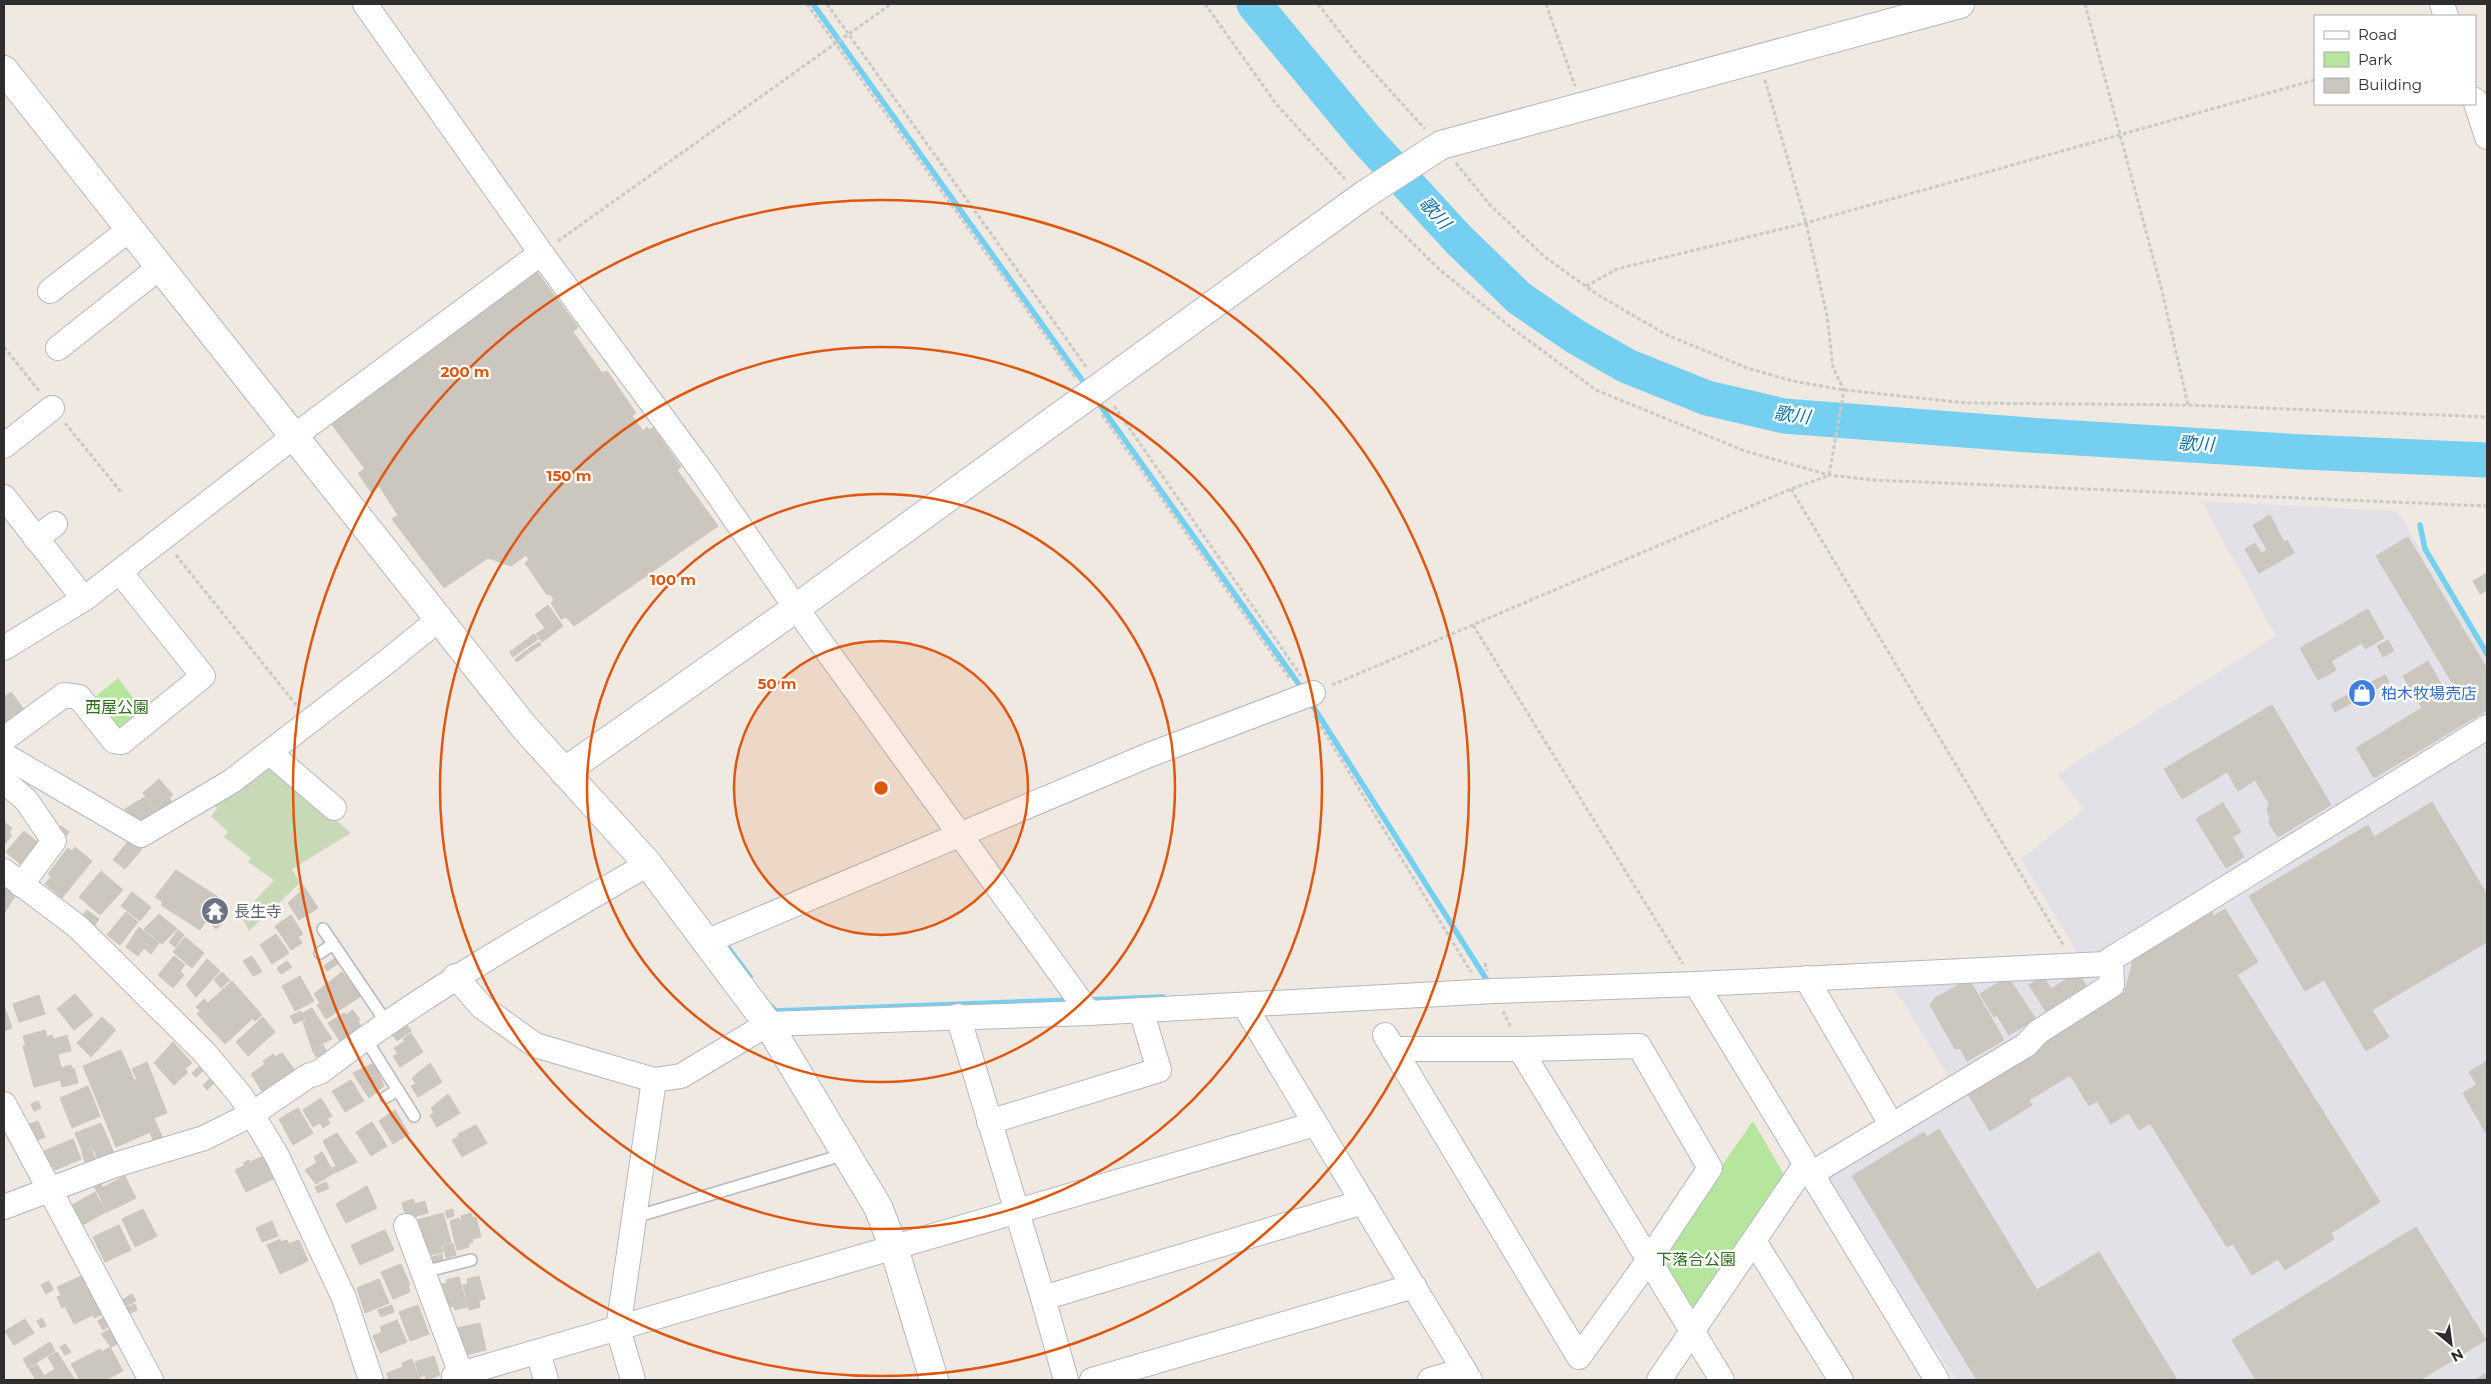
<svg xmlns="http://www.w3.org/2000/svg" width="2491" height="1384" font-family="Montserrat,'Noto Sans JP',sans-serif">
  <style>
    .industrial { fill: #e3e1e8 }
    .green { fill: #b6e59e }
    .cemetery { fill: #c8d9b8 }
    .lines { fill: none; stroke-linecap: round; stroke-linejoin: round }
    .stream { stroke: #75cff0; stroke-width: 5.5 }
    .river { stroke: #75cff0; stroke-width: 35 }
    .building { fill: #cbc7bf; stroke: #cbc5ba }
    .service-casing { stroke: #b4b7c1; stroke-width: 14 }
    .minor-casing { stroke: #b4b7c1; stroke-width: 26 }
    .tertiary-casing { stroke: #b4b7c1; stroke-width: 30 }
    .path { stroke: #c9c9c9; stroke-width: 3; stroke-dasharray: 4 2.5; stroke-linecap: butt }
    .service { stroke: #fff; stroke-width: 11 }
    .minor { stroke: #fff; stroke-width: 24 }
    .tertiary { stroke: #fff; stroke-width: 28 }
    .ring { fill: none; stroke: #df570e; stroke-width: 2.5 }
    .labels { text-anchor: middle; dominant-baseline: central; stroke-width: 4.5; stroke-linejoin: round; paint-order: stroke }
    .shop-label { font-size: 16px; fill: #366cbe; stroke: #fff; text-anchor: start }
    .park-label { font-size: 16px; fill: #2c6e1b; stroke: #fff }
    .worship-label { font-size: 16px; fill: #5b616d; stroke: #fff; text-anchor: start }
    .water-label { font-size: 18px; font-style: italic; fill: #0d6fa3; stroke: #fff }
    .centre { fill: #df570e; stroke: #fff; stroke-width: 2.5 }
    .ring-label { font-size: 15px; text-anchor: middle; font-weight: bold; fill: #df570e; stroke: #fff; stroke-width: 4.5; stroke-linejoin: round; paint-order: stroke }
  </style>
  <rect width="100%" height="100%" fill="#efe9e1"/>
  <path class="industrial" d="M2201 501 2397 511 2487 661V1380H1956L1823 1176 1962 1099 1889 979 2085 966 2021 859 2084 809 2057 774 2276 636Z"/>
  <g class="green">
    <path d="M118 678 147 716 122 735 90 701Z"/>
    <path d="M1753 1121 1786 1178 1694 1318 1656 1261Z"/>
  </g>
  <path class="cemetery" d="M268 761 351 833 292 869 300 883 249 931 241 916 274 880 248 862 251 858 224 837 228 832 211 816 217 808 210 802Z"/>
  <g class="lines">
    <g class="stream">
      <path d="M813 4 1087 387"/>
      <path d="M1095 398 1303 690"/>
      <path d="M2420 525 2425 549 2487 654"/>
      <path d="M1309 700 1490 985"/>
      <path d="M726 945 750 977"/>
      <path d="M1087 1000 1163 997"/>
      <path d="M772 1007 775 1011 1073 1000"/>
    </g>
    <path class="river" d="M1254 4 1365 138 1459 240 1519 298 1576 337 1627 366 1707 398 1784 416 2029 435 2303 452 2487 460"/>
  </g>
  <g class="building">
    <path d="M537 272 578 327 573 332 602 373 607 371 636 413 632 416 643 431 647 427 649 430 653 428 681 467 677 470 718 526 574 626 566 617 561 619 551 603 554 600 550 594 547 595 525 563 529 560 526 555 511 566 488 558 444 588 392 519 398 515 379 486 371 492 358 473 365 469 330 422Z"/>
    <path d="M2270 515 2284 542 2287 540 2294 553 2259 573 2245 549 2255 543 2261 553 2267 550 2253 525Z"/>
    <path d="M2408 537 2487 669V710L2374 778 2356 748 2422 708 2403 676 2428 661 2447 694 2456 689 2376 556Z"/>
    <path d="M2487 573V590L2480 594 2473 581Z"/>
    <path d="M548 605 563 626 542 642 536 634 545 628 535 615Z"/>
    <path d="M2368 609 2384 638 2365 649 2362 643 2331 661 2336 670 2318 680 2300 648Z"/>
    <path d="M534 634 538 639 513 657 510 652Z"/>
    <path d="M2388 640 2394 651 2383 657 2377 646Z"/>
    <path d="M539 642 541 645 530 652 528 649Z"/>
    <path d="M527 650 529 653 517 662 515 659Z"/>
    <path d="M2385 675 2389 682 2335 712 2331 704 2351 693 2348 689 2363 681 2366 685Z"/>
    <path d="M11 692 27 714 4 730V697Z"/>
    <path d="M2272 705 2331 805 2278 837 2269 823 2270 818 2267 811 2269 803 2255 780 2238 791 2227 772 2182 799 2164 769Z"/>
    <path d="M159 779 173 795 169 798 175 805 162 816 143 793Z"/>
    <path d="M145 797 160 815 142 824 138 819 135 821 125 809Z"/>
    <path d="M2432 802 2487 895V942L2372 1010 2389 1037 2366 1051 2324 980 2305 991 2249 896 2368 825 2374 837Z"/>
    <path d="M2223 803 2241 832 2232 837 2244 857 2226 868 2196 819Z"/>
    <path d="M4 822 12 828 9 833 12 835 4 845Z"/>
    <path d="M61 826 69 832 65 837 57 831Z"/>
    <path d="M24 831 41 845 24 867 6 852Z"/>
    <path d="M130 839 142 849 125 869 113 860Z"/>
    <path d="M75 847 92 861 62 898 45 884 51 877 48 874 68 848 72 851Z"/>
    <path d="M176 870 221 899 200 930 161 905 163 902 155 897Z"/>
    <path d="M101 871 123 890 100 915 79 897Z"/>
    <path d="M303 885 318 908 299 920 288 903 301 891 299 888Z"/>
    <path d="M4 887 15 896 5 912 4 911Z"/>
    <path d="M132 892 151 907 140 921 121 906Z"/>
    <path d="M2208 906 2214 916 2225 909 2258 962 2237 975 2380 1202 2331 1233 2334 1239 2285 1270 2278 1259 2252 1275 2233 1244 2227 1247 2150 1123 2139 1130 2129 1113 2111 1124 2097 1101 2089 1106 2070 1075 2029 1100 2032 1105 1990 1131 1965 1089 2125 992 2135 952Z"/>
    <path d="M87 910 99 919 95 925 82 916Z"/>
    <path d="M126 912 138 922 120 945 107 935Z"/>
    <path d="M159 914 177 929 162 944 144 929Z"/>
    <path d="M291 915 303 934 298 937 302 943 291 950 275 926Z"/>
    <path d="M218 917 223 923 216 929 211 924Z"/>
    <path d="M139 927 159 943 151 954 144 948 138 956 126 947Z"/>
    <path d="M178 930 184 935 175 947 169 942Z"/>
    <path d="M276 934 289 953 272 964 260 945Z"/>
    <path d="M185 937 204 953 192 968 173 952Z"/>
    <path d="M174 956 185 965 180 971 184 975 173 988 158 975Z"/>
    <path d="M252 956 262 972 253 976 243 961Z"/>
    <path d="M335 958 339 963 327 971 324 966Z"/>
    <path d="M207 959 220 971 196 997 186 985Z"/>
    <path d="M287 961 292 967 281 974 277 968Z"/>
    <path d="M222 972 230 980 221 988 214 980Z"/>
    <path d="M342 972 361 996 326 1019 317 1005 320 1003 314 994Z"/>
    <path d="M2078 972 2088 989 2048 1015 2029 985 2043 976 2051 989Z"/>
    <path d="M300 976 314 1001 295 1011 282 986Z"/>
    <path d="M2008 977 2036 1019 2009 1035 1997 1015 1994 1017 1980 994Z"/>
    <path d="M1969 979 2004 1040 1967 1061 1960 1048 1955 1049 1930 1005 1935 998Z"/>
    <path d="M232 981 262 1015 255 1021 253 1018 225 1044 197 1014 200 1011 196 1007 204 999 208 1003Z"/>
    <path d="M75 994 93 1015 74 1030 57 1009Z"/>
    <path d="M39 995 45 1014 19 1022 13 1004Z"/>
    <path d="M4 1006 12 1028 4 1031Z"/>
    <path d="M312 1008 332 1039 312 1049 303 1022 307 1020 303 1013Z"/>
    <path d="M353 1010 360 1020 358 1021 361 1026 340 1041 328 1023 344 1013 346 1015Z"/>
    <path d="M301 1011 305 1019 294 1024 290 1016Z"/>
    <path d="M102 1017 116 1030 91 1057 77 1043Z"/>
    <path d="M263 1017 275 1032 248 1056 236 1042Z"/>
    <path d="M405 1023 411 1031 397 1041 391 1033Z"/>
    <path d="M45 1030 47 1037 52 1035 53 1039 67 1035 71 1051 58 1054 61 1068 71 1065 72 1069 74 1068 78 1083 62 1087 60 1080 34 1087 23 1046H26L23 1036Z"/>
    <path d="M411 1033 423 1052 400 1067 393 1056 398 1054 394 1048 405 1041 403 1039Z"/>
    <path d="M173 1042 192 1063 185 1069 188 1072 174 1085 154 1063Z"/>
    <path d="M323 1045 327 1052 316 1057 312 1050Z"/>
    <path d="M121 1050 134 1080 137 1079 132 1069 147 1062 167 1113 154 1118 163 1139 154 1143 150 1132 116 1147 83 1066Z"/>
    <path d="M282 1053 297 1073 265 1096 251 1074 265 1064 263 1061 273 1054 275 1057Z"/>
    <path d="M2487 1061V1135L2463 1093 2477 1085 2469 1072Z"/>
    <path d="M374 1063 384 1086 369 1098 353 1073Z"/>
    <path d="M430 1063 442 1082 418 1097 411 1086 416 1084 412 1078Z"/>
    <path d="M202 1064 206 1068 196 1077 192 1073Z"/>
    <path d="M213 1076 217 1080 207 1090 203 1085Z"/>
    <path d="M351 1080 364 1101 345 1112 332 1091Z"/>
    <path d="M88 1086 100 1116 72 1128 60 1098Z"/>
    <path d="M448 1094 460 1113 437 1127 430 1115 434 1113 431 1108Z"/>
    <path d="M321 1098 332 1116 327 1119 330 1123 323 1128 320 1123 313 1127 303 1110Z"/>
    <path d="M38 1101 41 1108 34 1111 31 1104Z"/>
    <path d="M298 1108 313 1133 293 1145 279 1119Z"/>
    <path d="M395 1110 409 1134 393 1144 379 1121Z"/>
    <path d="M38 1121 45 1137 33 1142 27 1125Z"/>
    <path d="M372 1122 387 1146 371 1156 356 1132Z"/>
    <path d="M101 1123 114 1153 98 1159 93 1148 83 1153 75 1133Z"/>
    <path d="M476 1125 487 1143 462 1157 452 1140 459 1136 458 1134Z"/>
    <path d="M1939 1129 2037 1290 2099 1252 2177 1380H1977L1852 1176 1924 1132 1927 1137Z"/>
    <path d="M337 1133 357 1162 335 1173 332 1168 336 1166 323 1141Z"/>
    <path d="M73 1139 81 1159 55 1170 53 1166 51 1167 44 1151Z"/>
    <path d="M92 1150 96 1160 86 1164 82 1154Z"/>
    <path d="M322 1152 334 1173 316 1184 305 1170 317 1163 314 1157Z"/>
    <path d="M266 1155 277 1177 246 1192 235 1170 245 1165 243 1163 249 1160 250 1162Z"/>
    <path d="M125 1176 136 1198 107 1212 99 1195 104 1192 102 1188Z"/>
    <path d="M98 1177 104 1191 98 1194 91 1181Z"/>
    <path d="M326 1182 329 1188 318 1193 315 1187Z"/>
    <path d="M367 1186 377 1208 346 1223 336 1204Z"/>
    <path d="M95 1192 106 1212 79 1227 69 1207Z"/>
    <path d="M413 1199 415 1204 425 1201 428 1213 407 1219 402 1203Z"/>
    <path d="M143 1209 157 1236 135 1247 122 1219Z"/>
    <path d="M453 1209 454 1216 447 1218 445 1211Z"/>
    <path d="M443 1213 451 1242 441 1245 443 1252 427 1256 417 1220Z"/>
    <path d="M471 1213 472 1218 476 1217 481 1237 472 1239 473 1242 468 1244 469 1247 457 1250 450 1221 459 1218 460 1221H462L461 1216Z"/>
    <path d="M272 1221 278 1236 262 1242 256 1228Z"/>
    <path d="M119 1225 131 1250 105 1262 93 1237Z"/>
    <path d="M2416 1227 2486 1340 2420 1380H2256L2232 1340Z"/>
    <path d="M385 1230 394 1250 360 1265 351 1245Z"/>
    <path d="M280 1239 281 1242 287 1240 289 1244 299 1240 308 1261 280 1274 267 1245Z"/>
    <path d="M453 1243 456 1255 446 1258 443 1246Z"/>
    <path d="M442 1254 443 1260 433 1263 432 1257Z"/>
    <path d="M401 1264 410 1285 408 1286 410 1292 393 1299 381 1272Z"/>
    <path d="M84 1275 105 1313 94 1318 93 1315 74 1324 65 1306 62 1308 57 1297 61 1295 57 1287Z"/>
    <path d="M479 1276 485 1299 479 1301 480 1307 469 1310 463 1285 468 1284 467 1279Z"/>
    <path d="M459 1277 467 1307 455 1310 454 1306 446 1308 439 1285 447 1283 446 1280Z"/>
    <path d="M379 1279 389 1303 365 1313 357 1288Z"/>
    <path d="M49 1281 53 1290 46 1294 41 1285Z"/>
    <path d="M132 1294 136 1301 123 1308 119 1302Z"/>
    <path d="M135 1304 137 1310 126 1315 123 1309Z"/>
    <path d="M392 1305 394 1312 381 1317 378 1310Z"/>
    <path d="M418 1305 429 1334 410 1341 399 1312Z"/>
    <path d="M107 1315 113 1324 103 1330 98 1321Z"/>
    <path d="M42 1318 46 1326 41 1328 37 1321Z"/>
    <path d="M25 1319 34 1333 14 1345 5 1331Z"/>
    <path d="M397 1320 407 1342 380 1353 373 1336 382 1332 380 1327Z"/>
    <path d="M480 1323 486 1350 463 1356 457 1328Z"/>
    <path d="M112 1328 119 1343 111 1347 101 1334Z"/>
    <path d="M50 1342 55 1351 28 1368 23 1359Z"/>
    <path d="M65 1344 71 1352 65 1355 60 1347Z"/>
    <path d="M110 1347 123 1371 105 1380H80L71 1364 100 1349 102 1352Z"/>
    <path d="M57 1352 75 1380H36L29 1369 37 1364 44 1376 55 1369 48 1357Z"/>
    <path d="M434 1356 440 1375 426 1380 425 1375 420 1377 415 1362Z"/>
    <path d="M412 1359 420 1380H389L387 1373 403 1367 402 1363Z"/>
    <path d="M2487 1373V1380H2475Z"/>
  </g>
  <g class="lines">
    <g class="service-casing">
      <g id="service">
        <path d="M323 929 386 1022"/>
        <path d="M320 953 333 944"/>
        <path d="M365 1038 414 1116"/>
        <path d="M386 1097 398 1090"/>
        <path d="M635 1217 846 1154"/>
        <path d="M423 1272 471 1260"/>
      </g>
    </g>
    <g class="minor-casing">
      <g id="minor">
        <path d="M365 4 541 253 704 474 796 608 1089 1013"/>
        <path d="M2442 4 2446 16"/>
        <path d="M2475 100 2487 137"/>
        <path d="M50 291 130 229"/>
        <path d="M58 348 160 267"/>
        <path d="M4 446 52 408"/>
        <path d="M4 497 84 599"/>
        <path d="M36 539 55 524"/>
        <path d="M4 648 84 599 293 437 541 253"/>
        <path d="M4 739 64 695 79 697 114 741 122 742 203 676 120 572"/>
        <path d="M270 753 334 808"/>
        <path d="M4 755 141 835 232 781 389 660 438 620"/>
        <path d="M4 781 26 800 54 841 21 885"/>
        <path d="M4 871 78 927 204 1052 241 1096 277 1156 344 1298 371 1380"/>
        <path d="M708 941 1149 755 1313 693"/>
        <path d="M455 976 482 1007 535 1045 654 1080 681 1076 768 1024 1089 1013 1494 991 1696 984 1937 1380"/>
        <path d="M1806 978 1891 1124"/>
        <path d="M1696 984 2106 964 2111 959"/>
        <path d="M1244 1005 1470 1380"/>
        <path d="M958 1016 1043 1298 1066 1380"/>
        <path d="M1385 1035 1579 1357 1648 1261 1710 1168 1639 1046 1520 1049H1393"/>
        <path d="M1520 1049 1722 1380"/>
        <path d="M4 1104 151 1380"/>
        <path d="M989 1122 1159 1070 1141 1010"/>
        <path d="M1811 1174 2026 1045 2038 1032 2112 985 2111 959 2487 727"/>
        <path d="M4 1207 115 1165 204 1138 252 1114 308 1076 320 1072C424 992 535 930 648 864"/>
        <path d="M406 1226 461 1374"/>
        <path d="M1754 1241 1841 1380"/>
        <path d="M1043 1298 1363 1202"/>
        <path d="M538 1352 546 1380"/>
        <path d="M455 1380 454 1376 1315 1124"/>
        <path d="M633 1380 618 1329 654 1080"/>
        <path d="M1092 1380 1414 1286"/>
        <path d="M1430 1380 1464 1370"/>
        <path d="M1659 1380 1805 1165"/>
      </g>
    </g>
    <g class="tertiary-casing">
      <g id="tertiary">
        <path d="M4 70 525 728 648 864 768 1024 878 1207 894 1248 934 1380"/>
        <path d="M564 772 796 608 1364 195 1441 145 1960 4"/>
      </g>
    </g>
    <g class="path">
      <path d="M807 4 1075 377"/>
      <path d="M827 4 1087 368"/>
      <path d="M1205 4 1277 105 1345 179"/>
      <path d="M1318 4 1357 54 1425 129"/>
      <path d="M1546 4 1575 86"/>
      <path d="M2085 4 2162 291 2188 405"/>
      <path d="M1765 80 1806 223 1827 316 1833 368 1844 390 1829 475"/>
      <path d="M1456 163 1490 205 1545 257 1598 295 1667 335 1747 368 1793 381 1844 390 1967 403 2188 405 2487 417"/>
      <path d="M1381 212 1439 269 1513 329 1596 390 1745 451 1829 475 1874 480 2487 506"/>
      <path d="M558 241 891 4"/>
      <path d="M1586 286 1617 269 1806 223 2315 80"/>
      <path d="M4 347 39 391"/>
      <path d="M1114 406 1301 676"/>
      <path d="M1102 415 1290 679"/>
      <path d="M65 423 121 492"/>
      <path d="M1791 489 2064 946"/>
      <path d="M176 555 297 706"/>
      <path d="M1473 625 1683 964"/>
      <path d="M1332 685 1791 489 1828 476"/>
      <path d="M1314 715 1471 972"/>
      <path d="M1485 963 1487 971"/>
      <path d="M1503 1011 1511 1028"/>
    </g>
    <use href="#service" class="service"/>
    <use href="#minor" class="minor"/>
    <use href="#tertiary" class="tertiary"/>
  </g>
  <circle cx="881" cy="788" r="147" fill="#df570e" fill-opacity=".12"/>
  <g class="ring">
    <circle cx="881" cy="788" r="147"/>
    <circle cx="881" cy="788" r="294"/>
    <circle cx="881" cy="788" r="441"/>
    <circle cx="881" cy="788" r="588"/>
  </g>
  <defs>
    <g id="shop-disc" transform="scale(1.4375)"><circle r="9.5" fill="#3f7fe0" stroke="#fff"/><path d="M-5-2.5h2.3a2.7 3.5 0 0 1 5.4 0H5L5.5 6h-11ZM-1.5-2.5h3a1.5 2.3 0 0 0-3 0Z" fill="#fff"/></g>
    <g id="temple-disc" transform="scale(1.4375)"><circle r="9.5" fill="#6b7280" stroke="#fff"/><path d="M0-6L5-2H3V0L6.5 2.5H4V6H1.5V3h-3V6H-4V2.5H-6.5L-3 0V-2H-5Z" fill="#fff"/></g>
  </defs>
  <g fill-rule="evenodd">
    <use href="#shop-disc" x="2362" y="693"/>
    <use href="#temple-disc" x="215" y="911"/>
  </g>
  <g class="labels">
    <g class="shop-label">
      <text x="2381" y="693">柏木牧場売店</text>
    </g>
    <g class="park-label">
      <text x="117" y="707">西屋公園</text>
      <text x="1696" y="1259">下落合公園</text>
    </g>
    <g class="worship-label">
      <text x="234" y="911">長生寺</text>
    </g>
    <g class="water-label">
      <text transform="translate(1435 213) rotate(48)">歌川</text>
      <text transform="translate(1792 415) rotate(8)">歌川</text>
      <text transform="translate(2196 444) rotate(3)">歌川</text>
    </g>
  </g>
  <circle cx="881" cy="788" r="8" class="centre"/>
  <g class="ring-label">
    <text x="465" y="377">200 m</text>
    <text x="569" y="481">150 m</text>
    <text x="673" y="585">100 m</text>
    <text x="777" y="689">50 m</text>
  </g>
  <rect width="2491" height="1384" fill="none" stroke="#2e2e2e" stroke-width="10"/>
  <rect x="2314" y="15" width="162" height="90" fill="#ffffff" stroke="#ababab"/>
  <rect x="2324" y="31" width="25" height="8" fill="#ffffff" stroke="#ababab"/>
  <text x="2358" y="40" font-size="15" fill="#2e2e2e">Road</text>
  <rect x="2324" y="52" width="25" height="15" fill="#b6e59e" stroke="#ababab"/>
  <text x="2358" y="65" font-size="15" fill="#2e2e2e">Park</text>
  <rect x="2324" y="78" width="25" height="15" fill="#cbc7bf" stroke="#ababab"/>
  <text x="2358" y="90" font-size="15" fill="#2e2e2e">Building</text>
  <g transform="translate(2451 1344) rotate(151)" stroke="#ffffff" stroke-width="4" paint-order="stroke">
  <path d="M0-4L9 19L0 12L-9 19Z" fill="#2e2e2e"/>
  <text y="-8" font-size="14" font-weight="bold" text-anchor="middle" fill="#2e2e2e">N</text>
  </g>
</svg>
